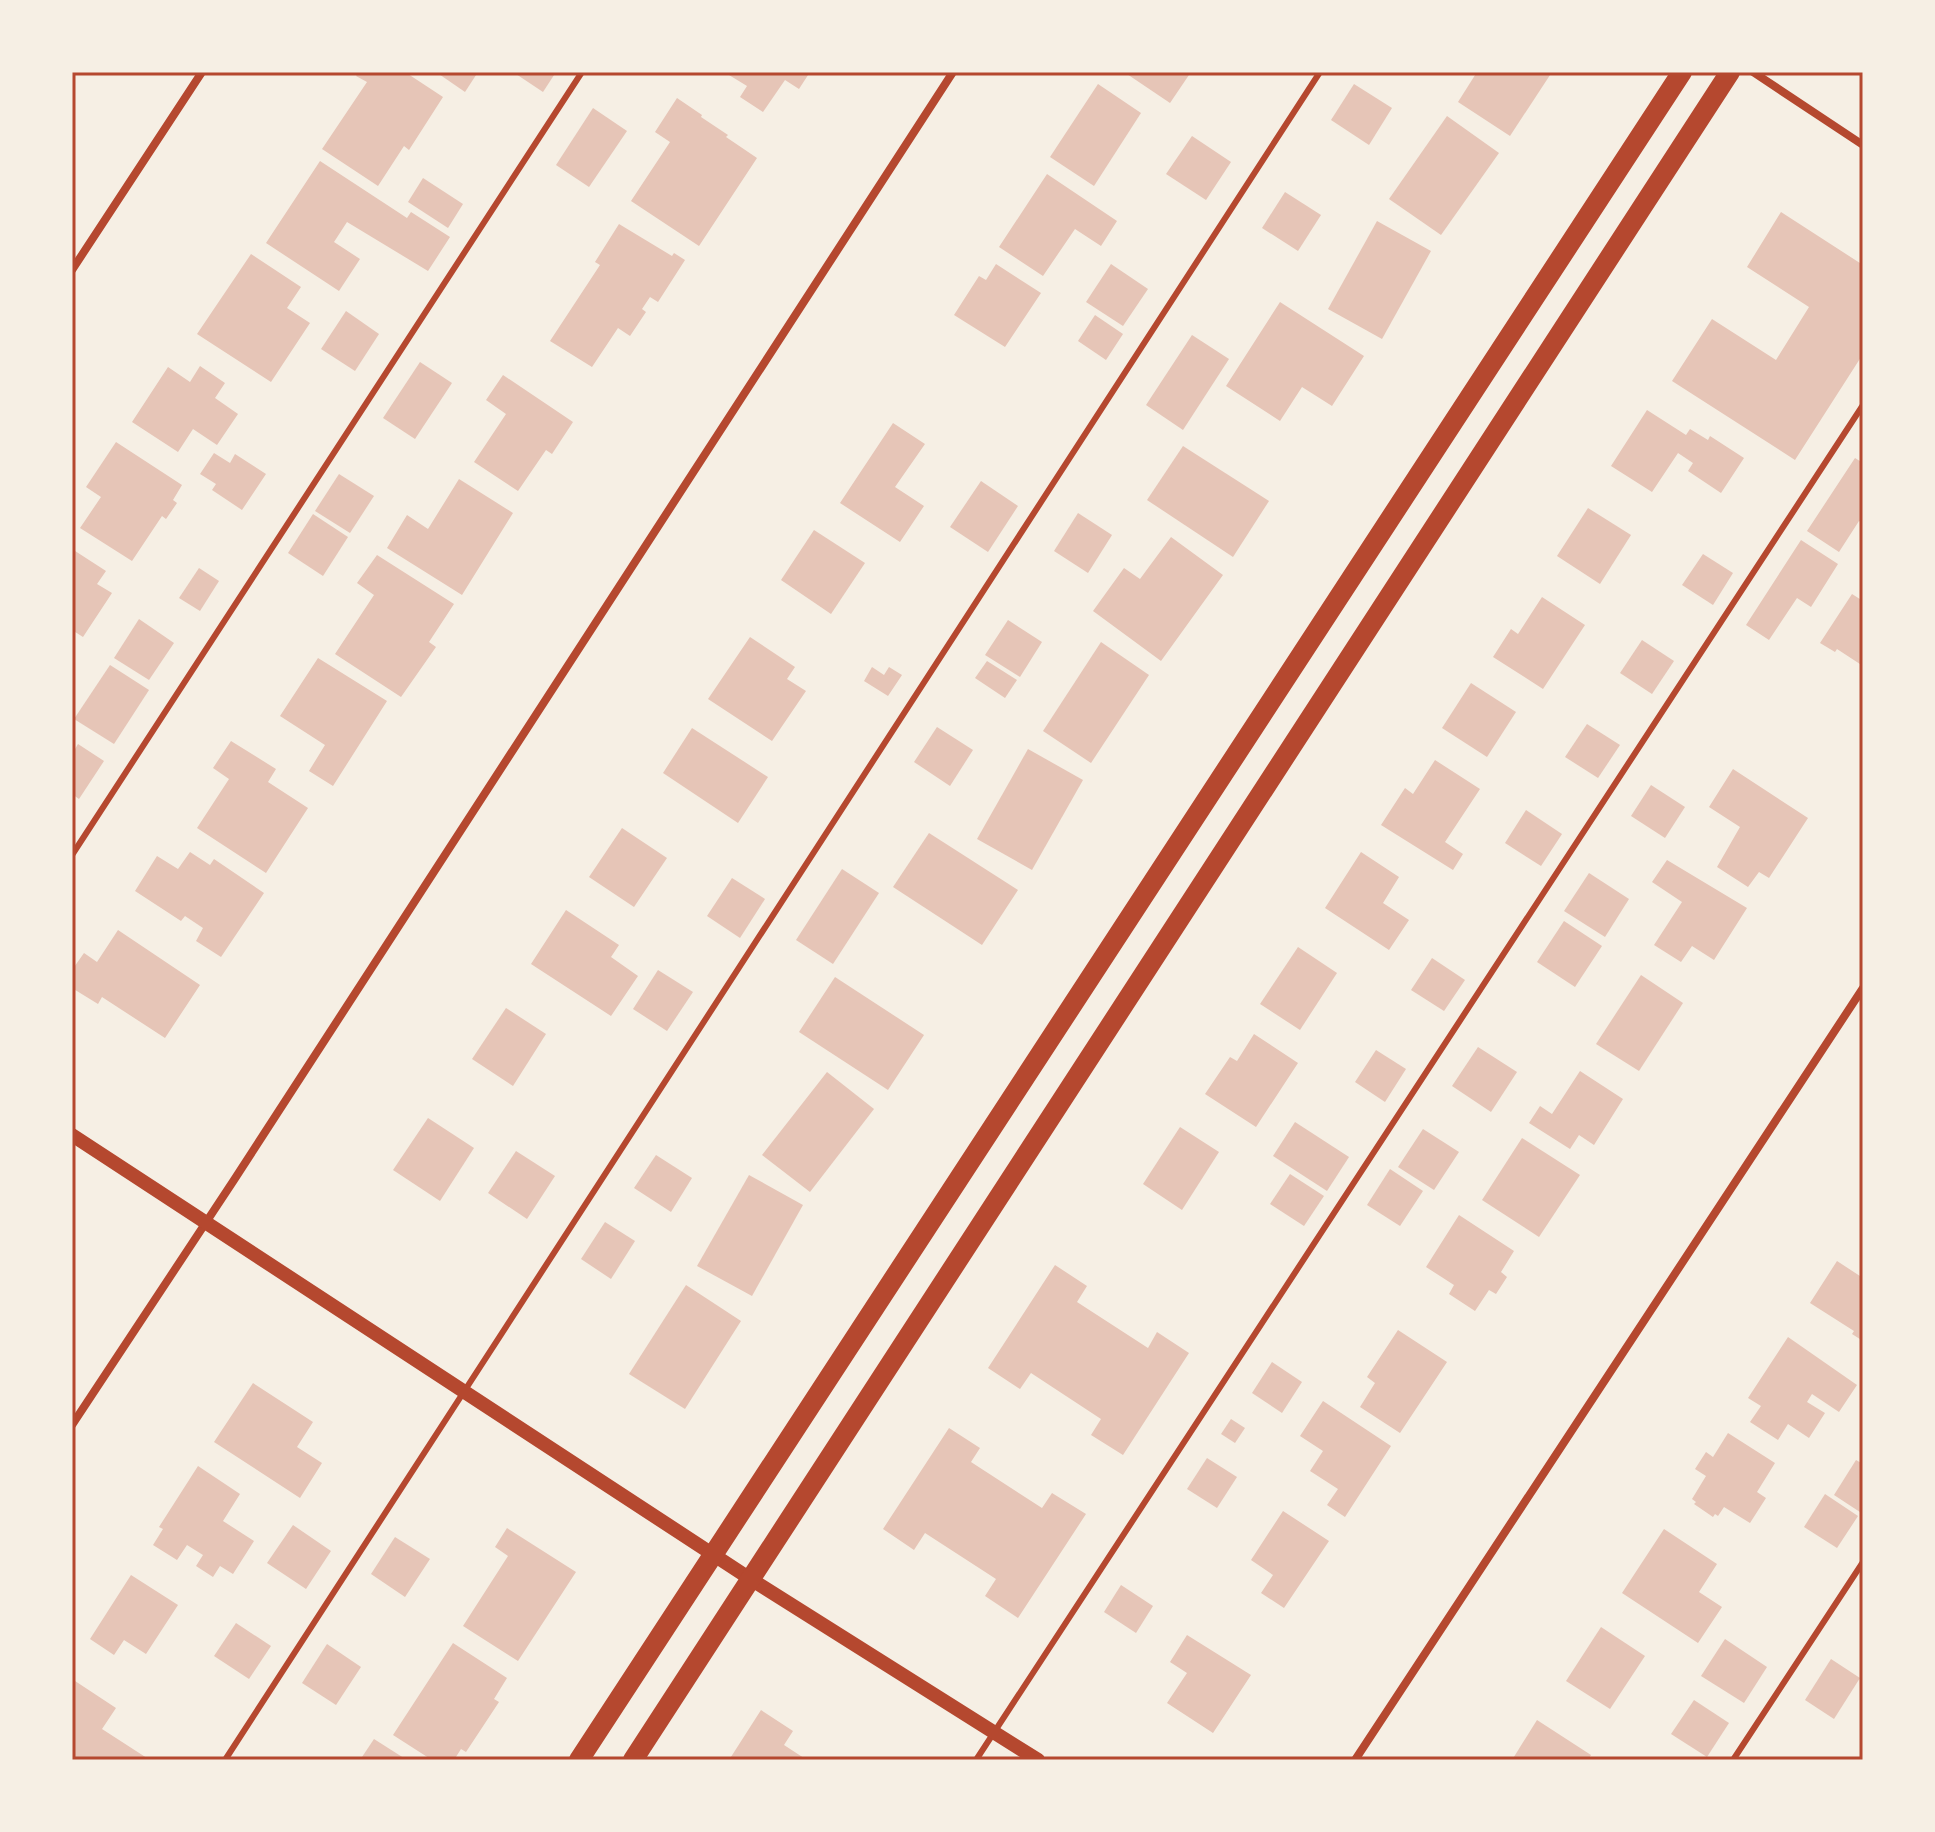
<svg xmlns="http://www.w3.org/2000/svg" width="1935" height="1832" font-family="Cabin,sans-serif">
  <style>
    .building { fill: #e6c5b7 }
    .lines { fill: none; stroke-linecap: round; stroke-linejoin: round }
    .service { stroke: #b5482f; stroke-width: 6 }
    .minor { stroke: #b5482f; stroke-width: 8 }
    .tertiary { stroke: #b5482f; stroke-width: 14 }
    .primary { stroke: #b5482f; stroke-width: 20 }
    .neatline { fill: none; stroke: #b5482f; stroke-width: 3 }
  </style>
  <rect width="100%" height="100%" fill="#f6efe4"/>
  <g class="building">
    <path d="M359 72H405L443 97 409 150 404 146 378 186 322 149 367 82 356 76Z"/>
    <path d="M436 72H478L465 92Z"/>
    <path d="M513 72H556L543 92Z"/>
    <path d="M731 72H810L799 89 785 80 763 112 740 97 747 86 729 75Z"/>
    <path d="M1124 72H1191L1170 103Z"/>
    <path d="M1477 72H1552L1510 136 1458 102Z"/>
    <path d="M1098 84 1141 113 1094 186 1050 157Z"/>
    <path d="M1354 84 1392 108 1369 145 1331 120Z"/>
    <path d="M677 98 702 115 701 117 728 135 726 137 757 158 699 246 631 201 670 142 655 132Z"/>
    <path d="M593 108 627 131 589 187 556 165Z"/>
    <path d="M1447 116 1499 153 1441 235 1389 199Z"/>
    <path d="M1192 136 1231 162 1206 200 1166 174Z"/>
    <path d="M320 161 407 218 411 212 450 237 428 271 347 222 334 242 360 259 339 291 266 243Z"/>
    <path d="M1047 174 1117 221 1101 246 1075 229 1043 276 999 247Z"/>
    <path d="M423 178 463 204 448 228 408 202Z"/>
    <path d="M1285 192 1321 215 1298 251 1262 228Z"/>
    <path d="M1781 212 1863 265V354L1795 460 1672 381 1712 319 1776 360 1809 307 1747 267Z"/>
    <path d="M1377 221 1431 251 1382 339 1328 309Z"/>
    <path d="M619 224 672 256 674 253 685 260 658 302 650 297 642 309 646 312 630 336 618 328 592 367 550 341 600 265 595 262Z"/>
    <path d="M251 254 301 287 287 308 310 323 271 382 197 334Z"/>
    <path d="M996 264 1041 293 1005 347 954 315 979 276 986 280Z"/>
    <path d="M1111 264 1148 289 1123 326 1086 302Z"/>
    <path d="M1280 302 1364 356 1332 406 1302 387 1280 421 1226 386Z"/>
    <path d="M346 311 379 334 355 371 321 349Z"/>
    <path d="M1095 315 1123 334 1106 360 1078 341Z"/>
    <path d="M1192 335 1229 359 1183 430 1146 405Z"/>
    <path d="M420 362 452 383 415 439 383 418Z"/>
    <path d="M200 366 225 383 215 398 238 414 217 445 193 429 178 452 132 422 168 367 190 382Z"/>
    <path d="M503 375 573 422 552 454 546 450 518 491 474 462 506 414 486 400Z"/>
    <path d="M1647 410 1686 435 1690 429 1708 440 1710 436 1744 458 1721 493 1688 471 1693 463 1678 453 1652 492 1611 466Z"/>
    <path d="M893 423 925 444 895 487 924 506 900 542 840 503Z"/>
    <path d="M116 442 182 485 173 500 177 503 166 519 162 516 132 561 80 528 101 497 86 487Z"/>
    <path d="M1183 446 1269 501 1233 557 1147 500Z"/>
    <path d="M214 453 230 463 235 454 266 474 242 510 212 490 216 484 200 474Z"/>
    <path d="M1855 458 1863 463V523L1859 521 1839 552 1807 531Z"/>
    <path d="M339 474 374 496 350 533 315 511Z"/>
    <path d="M459 479 513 513 462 595 387 548 407 515 428 529Z"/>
    <path d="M981 481 1018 506 988 552 950 527Z"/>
    <path d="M1588 508 1631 535 1600 584 1557 556Z"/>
    <path d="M1078 513 1112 535 1088 573 1054 551Z"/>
    <path d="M313 514 348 537 323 576 288 553Z"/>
    <path d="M814 530 865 563 831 614 781 580Z"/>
    <path d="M1171 537 1223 575 1161 661 1093 611 1124 568 1140 579Z"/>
    <path d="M1801 540 1838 564 1811 607 1797 598 1769 640 1746 625Z"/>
    <path d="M72 549 106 571 97 584 112 593 83 637 72 630Z"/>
    <path d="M1703 554 1733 573 1713 605 1682 585Z"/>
    <path d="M377 555 454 604 429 642 436 647 401 697 335 654 374 595 357 583Z"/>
    <path d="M199 568 219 581 200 611 179 598Z"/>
    <path d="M1852 594 1863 601V666L1837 649 1835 652 1820 643Z"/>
    <path d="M1542 597 1585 625 1543 689 1493 657 1511 629 1518 634Z"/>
    <path d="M139 619 174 643 149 680 114 658Z"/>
    <path d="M1008 620 1042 642 1020 677 985 655Z"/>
    <path d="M750 637 795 667 787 679 806 691 772 741 708 699Z"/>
    <path d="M1642 640 1674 661 1652 694 1620 673Z"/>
    <path d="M1101 642 1149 675 1091 763 1043 731Z"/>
    <path d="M318 658 387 701 333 786 309 771 325 745 280 716Z"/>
    <path d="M987 661 1017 680 1005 698 975 678Z"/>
    <path d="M110 665 149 690 114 744 74 719Z"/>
    <path d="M872 667 884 675 889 667 902 675 888 696 864 681Z"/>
    <path d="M1471 683 1516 712 1487 757 1442 728Z"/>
    <path d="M1587 724 1620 745 1598 778 1565 757Z"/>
    <path d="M937 727 973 750 950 786 914 762Z"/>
    <path d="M692 728 768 777 738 823 663 773Z"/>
    <path d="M231 741 276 769 268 782 308 808 266 873 197 828 229 779 213 768Z"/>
    <path d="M78 744 104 761 79 799 72 794V754Z"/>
    <path d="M1028 749 1083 780 1032 870 977 839Z"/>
    <path d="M1435 760 1480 789 1445 842 1463 854 1453 870 1381 825 1405 788 1413 794Z"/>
    <path d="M1733 769 1808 818 1769 878 1759 872 1748 887 1717 867 1740 827 1709 807Z"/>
    <path d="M1651 785 1685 807 1665 838 1631 816Z"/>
    <path d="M1526 810 1562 834 1541 866 1505 843Z"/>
    <path d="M622 828 667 858 634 907 589 877Z"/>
    <path d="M929 833 1018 890 982 945 893 887Z"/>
    <path d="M190 852 210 865 214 859 264 893 221 957 196 941 203 928 185 916 181 921 135 891 157 856 178 869Z"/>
    <path d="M1361 852 1399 877 1383 903 1409 920 1389 950 1325 908Z"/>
    <path d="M1667 860 1747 908 1714 960 1692 946 1681 962 1654 945 1682 902 1652 882Z"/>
    <path d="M842 869 879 893 833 964 796 940Z"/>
    <path d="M1589 873 1629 899 1605 937 1564 911Z"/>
    <path d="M732 878 765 899 740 938 707 916Z"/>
    <path d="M566 910 619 945 611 957 638 976 611 1016 531 964Z"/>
    <path d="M1564 921 1602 946 1575 987 1537 962Z"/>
    <path d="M118 930 200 985 165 1038 102 997 98 1004 72 988V970L84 953 97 962Z"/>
    <path d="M1298 947 1337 973 1300 1030 1260 1004Z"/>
    <path d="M1432 958 1465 980 1444 1011 1411 990Z"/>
    <path d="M658 970 693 992 667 1031 633 1009Z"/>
    <path d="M1641 975 1683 1003 1639 1071 1596 1044Z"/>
    <path d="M835 977 924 1035 888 1090 799 1032Z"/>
    <path d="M506 1008 546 1034 513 1086 472 1059Z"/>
    <path d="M1254 1034 1298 1063 1256 1127 1205 1094 1230 1057 1237 1061Z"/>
    <path d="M1478 1047 1517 1072 1491 1112 1452 1086Z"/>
    <path d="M1376 1050 1406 1069 1385 1102 1355 1082Z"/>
    <path d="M1580 1071 1623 1099 1594 1145 1579 1135 1570 1149 1529 1123 1540 1106 1552 1114Z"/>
    <path d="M827 1072 874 1109 810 1192 762 1155Z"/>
    <path d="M428 1118 474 1148 440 1201 393 1170Z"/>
    <path d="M1295 1122 1349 1157 1327 1191 1273 1156Z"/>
    <path d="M1180 1127 1219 1152 1182 1210 1143 1184Z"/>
    <path d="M1423 1129 1459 1152 1434 1190 1398 1167Z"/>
    <path d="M1522 1138 1580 1175 1539 1237 1482 1200Z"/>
    <path d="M516 1151 555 1176 527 1219 488 1193Z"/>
    <path d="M656 1155 692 1178 671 1212 634 1188Z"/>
    <path d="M1390 1169 1423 1191 1400 1226 1367 1205Z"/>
    <path d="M1290 1174 1324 1196 1304 1226 1270 1204Z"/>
    <path d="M749 1175 803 1205 752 1296 697 1266Z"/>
    <path d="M1459 1215 1514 1251 1501 1272 1507 1277 1496 1294 1489 1290 1475 1311 1449 1294 1454 1285 1426 1267Z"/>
    <path d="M605 1222 635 1241 611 1279 581 1259Z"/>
    <path d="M1837 1261 1863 1278V1341L1852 1334 1854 1331 1810 1303Z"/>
    <path d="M1055 1265 1087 1286 1077 1302 1148 1348 1157 1332 1189 1353 1123 1455 1091 1435 1101 1419 1031 1373 1020 1389 988 1368Z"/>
    <path d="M686 1285 741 1321 685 1409 629 1374Z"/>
    <path d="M1398 1330 1447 1362 1400 1433 1360 1407 1375 1383 1367 1377Z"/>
    <path d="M1788 1337 1857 1385 1839 1412 1812 1394 1807 1402 1825 1413 1809 1438 1788 1424 1778 1440 1750 1422 1761 1406 1748 1398Z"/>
    <path d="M1272 1362 1302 1382 1282 1413 1252 1393Z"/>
    <path d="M253 1383 313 1422 297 1447 322 1463 300 1498 214 1442Z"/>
    <path d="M1323 1401 1391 1446 1345 1517 1327 1505 1338 1489 1310 1471 1323 1451 1300 1436Z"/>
    <path d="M1231 1419 1245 1428 1235 1443 1221 1434Z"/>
    <path d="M949 1428 980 1448 971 1462 1042 1508 1052 1493 1086 1514 1018 1618 985 1596 996 1579 925 1533 914 1550 883 1529Z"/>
    <path d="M1728 1433 1775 1463 1757 1492 1766 1498 1750 1523 1724 1507 1718 1516 1715 1514 1713 1517 1694 1504 1696 1502 1692 1499 1706 1476 1695 1469 1706 1452 1713 1457Z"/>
    <path d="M1207 1458 1237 1477 1217 1508 1187 1489Z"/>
    <path d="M1856 1460 1863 1464V1514L1834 1495Z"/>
    <path d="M198 1466 240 1494 223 1521 254 1541 233 1574 220 1566 213 1577 196 1566 203 1555 187 1545 177 1560 153 1545 163 1529 159 1527Z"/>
    <path d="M1825 1494 1858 1516 1837 1548 1804 1527Z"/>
    <path d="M1283 1511 1329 1541 1284 1608 1261 1593 1273 1575 1251 1560Z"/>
    <path d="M293 1525 331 1551 306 1589 267 1563Z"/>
    <path d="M507 1528 576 1572 518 1661 463 1626 508 1556 495 1547Z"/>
    <path d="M1664 1529 1717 1564 1699 1592 1722 1607 1698 1643 1622 1593Z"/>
    <path d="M395 1537 430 1559 405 1597 371 1574Z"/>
    <path d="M131 1575 178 1605 146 1654 124 1640 114 1655 90 1639Z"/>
    <path d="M1121 1585 1153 1606 1136 1633 1104 1612Z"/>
    <path d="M236 1623 271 1646 249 1679 214 1656Z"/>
    <path d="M1601 1627 1645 1656 1610 1709 1566 1681Z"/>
    <path d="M1187 1635 1251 1675 1213 1733 1167 1703 1187 1673 1170 1662Z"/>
    <path d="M1725 1639 1767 1667 1744 1703 1701 1676Z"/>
    <path d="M453 1643 507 1678 494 1699 499 1702 466 1752 461 1749 454 1760H432L393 1735Z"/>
    <path d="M327 1644 361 1667 336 1705 302 1683Z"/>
    <path d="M1831 1659 1860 1678 1834 1719 1805 1700Z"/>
    <path d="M72 1679 116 1708 102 1729 150 1760H72Z"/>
    <path d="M1694 1700 1729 1723 1707 1757 1671 1734Z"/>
    <path d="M761 1710 793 1731 784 1745 807 1760H729Z"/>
    <path d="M1537 1720 1591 1755 1588 1760H1512Z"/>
    <path d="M374 1739 407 1760H360Z"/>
  </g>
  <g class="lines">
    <g class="service">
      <path d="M72 855 582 72"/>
      <path d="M225 1760 1320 72"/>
      <path d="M976 1760 1863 405"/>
      <path d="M1733 1760 1863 1562"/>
    </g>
    <g class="minor">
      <path d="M1753 72 1863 145"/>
      <path d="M72 270 202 72"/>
      <path d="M72 1425 234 1180 953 72"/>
      <path d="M1355 1760 1863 988"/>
    </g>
    <path class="tertiary" d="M72 1135 752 1580 1038 1760"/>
    <g class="primary">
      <path d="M579 1760 1682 72"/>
      <path d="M633 1760 1730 72"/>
    </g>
  </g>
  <rect width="1935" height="1832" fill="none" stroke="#f6efe4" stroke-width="148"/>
  <rect x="74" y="74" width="1787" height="1684" class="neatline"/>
</svg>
